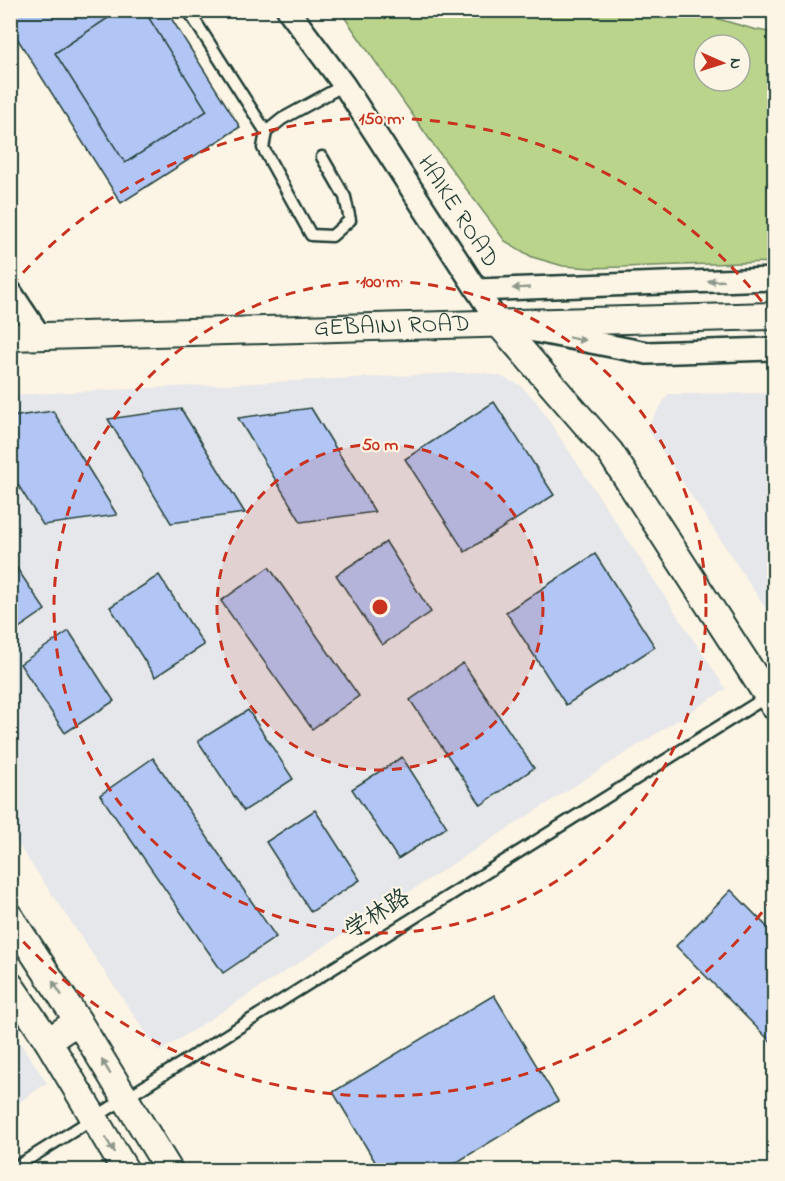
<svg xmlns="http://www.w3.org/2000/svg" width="785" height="1181" font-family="'Indie Flower','LXGW WenKai TC',sans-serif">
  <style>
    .built { fill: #e6e7ea }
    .green { fill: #bbd48b; stroke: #6d8860; stroke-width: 1.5; fill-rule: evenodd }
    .building { fill: #b2c6f5; stroke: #1f3d34; stroke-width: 1.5 }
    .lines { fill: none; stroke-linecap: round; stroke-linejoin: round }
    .service-casing { stroke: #1f3d34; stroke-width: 15 }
    .minor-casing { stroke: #1f3d34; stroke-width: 26 }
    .tertiary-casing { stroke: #1f3d34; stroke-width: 30 }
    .service { stroke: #fcf5e5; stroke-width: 10 }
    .minor { stroke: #fcf5e5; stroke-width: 21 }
    .tertiary { stroke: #fcf5e5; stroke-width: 26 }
    .oneway { fill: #8e998c }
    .ring { fill: none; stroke: #c8321e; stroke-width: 3; stroke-dasharray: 10 8 }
    .labels { text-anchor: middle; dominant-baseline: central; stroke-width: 4.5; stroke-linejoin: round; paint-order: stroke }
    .street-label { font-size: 24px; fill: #1f3d34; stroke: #fcf5e5 }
    .centre { fill: #c8321e; stroke: #fcf5e5; stroke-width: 3 }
    .ring-label { font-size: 18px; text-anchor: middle; font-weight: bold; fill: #c8321e; stroke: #fcf5e5; stroke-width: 4.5; stroke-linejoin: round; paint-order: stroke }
  </style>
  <rect width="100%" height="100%" fill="#fcf5e5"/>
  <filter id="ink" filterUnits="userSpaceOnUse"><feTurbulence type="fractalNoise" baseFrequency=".0167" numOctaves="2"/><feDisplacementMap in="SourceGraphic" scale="12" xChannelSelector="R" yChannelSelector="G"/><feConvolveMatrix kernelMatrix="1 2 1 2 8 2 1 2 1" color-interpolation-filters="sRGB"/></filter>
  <g filter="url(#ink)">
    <g class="built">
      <path d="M478 372 500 376 520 385 536 401 726 689 159 1052 11 834 10 395Z"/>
      <path d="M774 393V621L647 428 668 394Z"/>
      <path d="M11 1029 47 1083 11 1108H10Z"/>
    </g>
    <path class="green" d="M340 11H691L753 29 774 33V262L592 268 563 266 532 257 505 241 435 147ZM704 45H740V81H704Z"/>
    <g class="building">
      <path d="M10 10H166L240 127 121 203 10 27Z"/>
      <path d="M120 10H144L207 111 125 163 55 53Z"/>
      <path d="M494 402 554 495 465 552 405 459Z"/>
      <path d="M311 408 375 512 301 522 238 418Z"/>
      <path d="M181 409 245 513 171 523 108 419Z"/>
      <path d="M53 411 117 515 43 525 10 472V417Z"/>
      <path d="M386 542 431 612 382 645 336 575Z"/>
      <path d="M595 554 655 647 566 705 506 612Z"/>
      <path d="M10 558 45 610 10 634Z"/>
      <path d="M269 567 359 696 312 729 221 601Z"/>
      <path d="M159 575 204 645 155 677 110 607Z"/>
      <path d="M69 631 114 701 65 733 20 664Z"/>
      <path d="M463 663 534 768 481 805 410 700Z"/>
      <path d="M248 710 293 779 244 811 198 741Z"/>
      <path d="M402 757 447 827 398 859 352 789Z"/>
      <path d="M153 758 276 937 223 973 100 795Z"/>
      <path d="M315 810 360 880 311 912 266 842Z"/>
      <path d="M731 890 774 934V1045L676 946Z"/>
      <path d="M494 995 558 1101 444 1170H380L333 1092Z"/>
    </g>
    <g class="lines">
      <g class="service-casing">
        <g id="service">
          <path d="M188 10 266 132"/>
          <path d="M322 157 345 197 350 220 332 236 311 235 263 148 266 132 282 119 344 85"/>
          <path d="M11 1170 768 696"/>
        </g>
      </g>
      <g class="minor-casing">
        <g id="minor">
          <path d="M288 10 344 85 499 324 647 353 774 349"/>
          <path d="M477 290 774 279"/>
          <path d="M10 291 40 336"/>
        </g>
      </g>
      <g class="tertiary-casing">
        <g id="tertiary">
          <path d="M499 324 610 452 774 706"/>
          <path id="s1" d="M10 337 774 316"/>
          <path d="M10 917 78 1021 48 1041 10 985"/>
          <path d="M78 1021 169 1170"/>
          <path d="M48 1041 125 1170"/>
        </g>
      </g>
      <use href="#service" class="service"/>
      <use href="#minor" class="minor"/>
      <use href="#tertiary" class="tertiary"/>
    </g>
    <defs><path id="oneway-solid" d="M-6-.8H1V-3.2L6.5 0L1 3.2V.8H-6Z" transform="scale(1.5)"/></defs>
    <g class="oneway">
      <use href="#oneway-solid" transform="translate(716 281) rotate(178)"/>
      <use href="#oneway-solid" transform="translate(521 288) rotate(177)"/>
      <use href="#oneway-solid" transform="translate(577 339) rotate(11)"/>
      <use href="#oneway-solid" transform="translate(57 988) rotate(-123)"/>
      <use href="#oneway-solid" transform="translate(106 1067) rotate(-121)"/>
      <use href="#oneway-solid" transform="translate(110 1145) rotate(59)"/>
    </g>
  </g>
  <circle cx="380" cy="607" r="163" fill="#c8321e" fill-opacity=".12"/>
  <g class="ring">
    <circle cx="380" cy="607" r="163"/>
    <circle cx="380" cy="607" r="326"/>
    <path d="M773 898A489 489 0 0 1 11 928M11 286A489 489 0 0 1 773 316"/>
  </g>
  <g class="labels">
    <g class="street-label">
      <text transform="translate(457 212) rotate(57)">HAIKE ROAD</text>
      <text stroke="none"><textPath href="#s1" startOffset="382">GEBAINI ROAD</textPath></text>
      <text transform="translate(378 915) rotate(-32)">学林路</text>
    </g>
  </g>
  <circle cx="380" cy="607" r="9" class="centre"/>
  <g class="ring-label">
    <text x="380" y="124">150 m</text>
    <text x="380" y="287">100 m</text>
    <text x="380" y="450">50 m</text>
  </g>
  <rect width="785" height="1181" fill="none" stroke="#fcf5e5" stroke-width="36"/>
  <rect x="18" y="18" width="749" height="1145" fill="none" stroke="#1f3d34" stroke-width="2" filter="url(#ink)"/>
  <g transform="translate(722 63) rotate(93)"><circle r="28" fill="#fcf5e5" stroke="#a4ab9e" stroke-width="1.5"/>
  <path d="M0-4.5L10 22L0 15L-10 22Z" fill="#c8321e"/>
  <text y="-9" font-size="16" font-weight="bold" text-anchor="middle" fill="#1f3d34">N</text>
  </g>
</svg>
